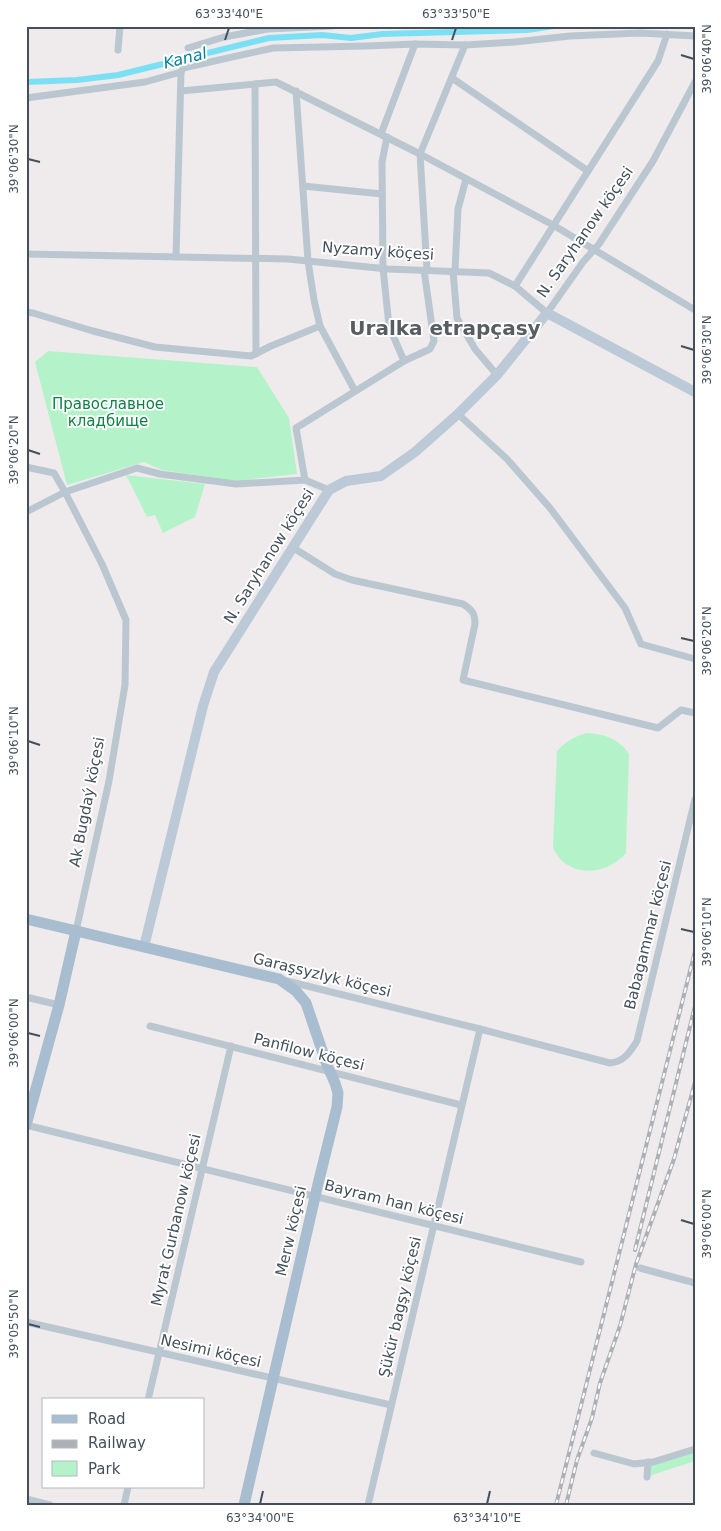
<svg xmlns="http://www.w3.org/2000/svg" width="721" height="1531" font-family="'DejaVu Sans',sans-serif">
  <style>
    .green { fill: #b4f3ca }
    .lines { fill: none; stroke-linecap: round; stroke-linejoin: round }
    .canal { stroke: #7ce0f4; stroke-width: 6 }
    .minor { stroke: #bbc7d0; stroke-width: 7 }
    .secondary { stroke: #bccad8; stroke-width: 10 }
    .primary { stroke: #a8bdcf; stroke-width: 11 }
    .rail-casing { stroke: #adb1b7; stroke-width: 4 }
    .rail { stroke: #fff; stroke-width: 2; stroke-dasharray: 5.5; stroke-linecap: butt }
    .ticks { fill: none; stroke: #43505b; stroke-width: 2 }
    .labels { text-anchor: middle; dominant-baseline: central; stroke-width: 4; stroke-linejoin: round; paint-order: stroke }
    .street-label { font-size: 15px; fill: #43505b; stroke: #fff }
    .park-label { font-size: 15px; fill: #0d8244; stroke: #fff }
    .water-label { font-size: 16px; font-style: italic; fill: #037f99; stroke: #fff }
    .district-label { font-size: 20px; font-weight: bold; fill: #585d62; stroke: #fff }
    .neatline { fill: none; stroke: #43505b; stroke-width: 2 }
    .ticks-label { font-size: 12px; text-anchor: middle; fill: #43505b }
  </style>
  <rect width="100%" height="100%" fill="#efebec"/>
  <g class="green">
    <path d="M48 351 257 367 289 418 297 474 235 481 162 470 144 462 67 485 35 362Z"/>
    <path d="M126 475 205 484 195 517 163 533 155 515 147 517Z"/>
    <path d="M586 733C604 734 618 738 629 754L626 853C611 871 582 878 562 861 559 858 556 853 553 848L557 751C566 741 574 737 586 733Z"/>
    <path d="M695 1451V1461L649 1476 650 1465Z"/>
  </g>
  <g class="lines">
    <path class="canal" d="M26 82 77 80 118 75 269 38 322 35 351 38 382 34 527 30 554 26"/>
    <g class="minor">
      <path d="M188 48 224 37 268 29 332 26"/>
      <path d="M118 50 120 26"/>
      <path d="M452 78 588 171"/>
      <path d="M255 84 256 354"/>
      <path d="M181 91 276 82 420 154 553 225 695 310"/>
      <path d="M296 91 308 261 314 300 320 326 355 391"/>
      <path d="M26 98 145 82 181 72 183 68 273 48 366 46 415 44 465 45 515 42 570 36 640 33 695 36"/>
      <path d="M381 134 415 44"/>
      <path d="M303 186 382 194"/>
      <path d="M26 254 288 259 388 269 489 273 515 286 547 313 583 262 599 244 653 161 695 82"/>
      <path d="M176 257 181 72"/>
      <path d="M427 270 420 154 465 45"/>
      <path d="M453 271 457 318 475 349 497 375"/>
      <path d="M455 271 458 209 466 179"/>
      <path d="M515 286 658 61 667 34"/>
      <path d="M26 312 33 313 93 331 155 347 251 356 271 346 320 326"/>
      <path d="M404 361 430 349 434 341 424 270"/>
      <path d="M458 414 507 459 550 508 625 608 641 644 695 659"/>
      <path d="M26 467 54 473 65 492 102 564 126 620 125 685 109 781 76 931"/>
      <path d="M305 480 296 428 404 361 389 326 383 268 382 162 387 137"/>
      <path d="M26 512 65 492 137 468 160 474 236 484 305 480 329 490"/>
      <path d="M292 547 335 574 352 580 463 604C472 610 475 613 475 624L463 680 658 728 681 710 695 713"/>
      <path d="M287 981 480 1029 610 1063C624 1062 630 1052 637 1041L695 799"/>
      <path d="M26 997 59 1005"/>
      <path d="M150 1026 461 1105"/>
      <path d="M26 1125 581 1262"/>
      <path d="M640 1268 695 1283"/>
      <path d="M26 1322 391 1405"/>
      <path d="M148 1400 231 1046"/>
      <path d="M594 1453 634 1464 653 1462 695 1449"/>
      <path d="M647 1477 648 1462"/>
      <path d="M26 1499 50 1505"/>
      <path d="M124 1505 128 1487"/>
      <path d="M368 1505 480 1029"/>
    </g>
    <path class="secondary" d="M144 947 203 706 214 672 329 490 346 481 381 476 415 452 458 414 497 375 547 313 695 392"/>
    <g class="primary">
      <path d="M26 919 279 979 296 991 306 1003 327 1065 335 1083 338 1093 337 1107 318 1184 244 1505"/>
      <path d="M26 1125 59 1005 76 931"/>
    </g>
    <g class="rail-casing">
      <g id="rail">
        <path d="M635 1250 695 1006"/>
        <path d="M556 1505 695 951"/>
        <path d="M566 1505 577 1460 592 1418 600 1383 620 1326 636 1264 674 1159 695 1082"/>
      </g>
    </g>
    <use href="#rail" class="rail"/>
  </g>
  <path class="ticks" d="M225 40 229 28M452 40 456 28M681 55 694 59M28 159 40 162M681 346 694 350M28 450 40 454M681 638 694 641M28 741 40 745M681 929 694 932M28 1033 40 1036M681 1220 694 1224M28 1324 40 1327M260 1504 263 1491M487 1504 490 1491"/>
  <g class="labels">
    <g class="street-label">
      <text transform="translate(585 232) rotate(-55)">N. Saryhanow köçesi</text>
      <text transform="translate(378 251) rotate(4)">Nyzamy köçesi</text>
      <text transform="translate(269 556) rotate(-58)">N. Saryhanow köçesi</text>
      <text transform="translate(87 802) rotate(-79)">Ak Bugdaý köçesi</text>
      <text transform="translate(648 935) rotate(-76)">Babagammar köçesi</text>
      <text transform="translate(322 975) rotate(14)">Garaşsyzlyk köçesi</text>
      <text transform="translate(309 1052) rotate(14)">Panfilow köçesi</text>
      <text transform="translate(394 1202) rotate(14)">Bayram han köçesi</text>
      <text transform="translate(176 1220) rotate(-77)">Myrat Gurbanow köçesi</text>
      <text transform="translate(291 1231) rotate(-77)">Merw köçesi</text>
      <text transform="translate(400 1307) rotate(-77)">Şükür bagşy köçesi</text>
      <text transform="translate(211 1351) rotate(13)">Nesimi köçesi</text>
    </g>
    <g class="park-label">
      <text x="108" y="404">Православное<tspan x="108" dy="17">кладбище</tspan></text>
    </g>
    <g class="water-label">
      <text transform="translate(185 58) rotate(-14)">Kanal</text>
    </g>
    <g class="district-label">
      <text x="445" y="328">Uralka etrapçasy</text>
    </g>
  </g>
  <rect width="721" height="1531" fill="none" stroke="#ffffff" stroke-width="55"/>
  <rect x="42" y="1398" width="162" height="90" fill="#ffffff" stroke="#b4b9bd"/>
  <rect x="52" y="1415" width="25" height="8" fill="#a8bdcf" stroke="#b4b9bd"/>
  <text x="88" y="1424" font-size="15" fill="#43505b">Road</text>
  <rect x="52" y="1440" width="25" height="8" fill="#adb1b7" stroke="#b4b9bd"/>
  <text x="88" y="1448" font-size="15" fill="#43505b">Railway</text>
  <rect x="52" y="1461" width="25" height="15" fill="#b4f3ca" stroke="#b4b9bd"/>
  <text x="88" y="1474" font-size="15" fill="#43505b">Park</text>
  <rect x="28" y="28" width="666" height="1476" class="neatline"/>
  <g class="ticks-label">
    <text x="229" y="18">63°33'40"E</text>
    <text x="456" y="18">63°33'50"E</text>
    <text transform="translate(707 59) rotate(-90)" y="4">39°06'40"N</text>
    <text transform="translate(14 159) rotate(-90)" y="4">39°06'30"N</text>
    <text transform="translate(707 350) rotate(-90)" y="4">39°06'30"N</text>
    <text transform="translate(14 450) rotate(-90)" y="4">39°06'20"N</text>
    <text transform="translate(707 641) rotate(-90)" y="4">39°06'20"N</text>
    <text transform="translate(14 741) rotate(-90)" y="4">39°06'10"N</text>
    <text transform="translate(707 932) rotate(-90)" y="4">39°06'10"N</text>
    <text transform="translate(14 1033) rotate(-90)" y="4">39°06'00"N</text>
    <text transform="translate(707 1224) rotate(-90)" y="4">39°06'00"N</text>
    <text transform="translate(14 1324) rotate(-90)" y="4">39°05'50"N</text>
    <text x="260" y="1522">63°34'00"E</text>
    <text x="487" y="1522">63°34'10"E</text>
  </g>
</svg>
